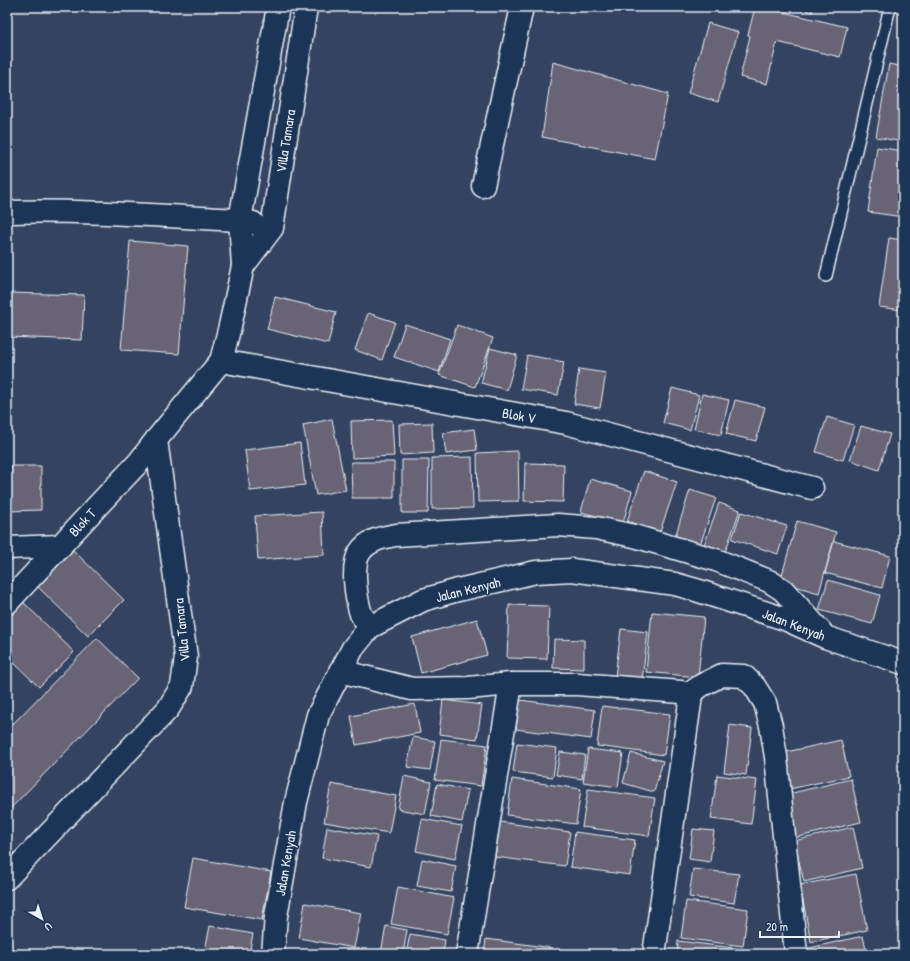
<svg xmlns="http://www.w3.org/2000/svg" width="910" height="961" font-family="'Patrick Hand',sans-serif">
  <style>
    .building { fill: #686474; stroke: #e8f1f8 }
    .lines { fill: none; stroke-linecap: round; stroke-linejoin: round }
    .service-casing { stroke: #e8f1f8; stroke-width: 14 }
    .minor-casing { stroke: #e8f1f8; stroke-width: 25 }
    .service { stroke: #1d3557; stroke-width: 11 }
    .minor { stroke: #1d3557; stroke-width: 22 }
    .labels { text-anchor: middle; dominant-baseline: central; stroke-width: 3; stroke-linejoin: round; paint-order: stroke }
    .street-label { font-size: 14px; fill: #e8f1f8; stroke: #1d3557 }
  </style>
  <rect width="100%" height="100%" fill="#344360"/>
  <filter id="ink" filterUnits="userSpaceOnUse"><feTurbulence type="fractalNoise" baseFrequency=".025" numOctaves="2"/><feDisplacementMap in="SourceGraphic" scale="8" xChannelSelector="R" yChannelSelector="G"/><feConvolveMatrix kernelMatrix="1 2 1 2 8 2 1 2 1" color-interpolation-filters="sRGB"/></filter>
  <g filter="url(#ink)">
    <g class="building">
      <path d="M755 7H762L847 27 840 57 777 42 767 84 740 77 750 36 748 35Z"/>
      <path d="M796 7H814L812 12Z"/>
      <path d="M708 23 738 32 718 102 688 93Z"/>
      <path d="M553 62 668 94 655 159 542 137Z"/>
      <path d="M889 64 903 67V142L876 137Z"/>
      <path d="M877 147 903 151V217L868 212Z"/>
      <path d="M889 238 903 240V310L879 307Z"/>
      <path d="M130 241 188 246 179 354 121 350Z"/>
      <path d="M8 293 84 295 82 340 7 337Z"/>
      <path d="M275 297 336 312 328 344 267 329Z"/>
      <path d="M368 313 395 322 382 360 355 350Z"/>
      <path d="M405 324 450 339 439 372 394 357Z"/>
      <path d="M457 325 493 338 475 387 439 375Z"/>
      <path d="M490 348 517 355 507 390 481 383Z"/>
      <path d="M527 355 564 362 558 395 521 389Z"/>
      <path d="M579 369 606 373 600 408 574 404Z"/>
      <path d="M672 388 699 395 690 430 663 423Z"/>
      <path d="M702 394 729 400 721 435 694 429Z"/>
      <path d="M735 400 765 407 756 441 726 434Z"/>
      <path d="M827 417 854 425 843 460 816 452Z"/>
      <path d="M332 419 346 490 316 495 303 425Z"/>
      <path d="M392 420 394 456 352 458 351 421Z"/>
      <path d="M432 423 433 453 400 455 399 424Z"/>
      <path d="M861 426 890 434 879 470 850 460Z"/>
      <path d="M474 429 477 450 446 454 443 433Z"/>
      <path d="M300 443 305 485 250 491 245 450Z"/>
      <path d="M518 451 519 501 478 502 477 453Z"/>
      <path d="M472 457 473 508 432 509V458Z"/>
      <path d="M402 460H429L428 513H402Z"/>
      <path d="M351 462H394V498H352Z"/>
      <path d="M525 463 564 464 563 502 524 501Z"/>
      <path d="M7 466H41V510L7 511Z"/>
      <path d="M644 471 677 482 660 532 627 521Z"/>
      <path d="M590 479 632 491 623 523 581 512Z"/>
      <path d="M690 490 716 498 699 548 674 540Z"/>
      <path d="M719 503 740 510 723 558 702 551Z"/>
      <path d="M322 512 324 555 258 560 255 516Z"/>
      <path d="M741 512 787 526 778 554 732 539Z"/>
      <path d="M797 521 836 532 819 593 780 582Z"/>
      <path d="M834 541 890 556 882 588 825 573Z"/>
      <path d="M73 550 124 600 88 636 38 587Z"/>
      <path d="M828 580 880 595 872 624 819 610Z"/>
      <path d="M22 601 74 652 39 687 7 656V616Z"/>
      <path d="M509 605 549 606 547 659 507 658Z"/>
      <path d="M652 612 704 617 698 677 646 672Z"/>
      <path d="M477 619 487 655 421 673 412 637Z"/>
      <path d="M621 629 648 632 642 680 615 677Z"/>
      <path d="M97 638 138 678 7 812V730Z"/>
      <path d="M554 639 584 640V669L553 668Z"/>
      <path d="M443 700 482 705 477 739 439 734Z"/>
      <path d="M520 700 595 710 591 739 516 729Z"/>
      <path d="M415 704 420 733 356 745 351 716Z"/>
      <path d="M602 706 670 714 664 755 597 746Z"/>
      <path d="M730 725 752 728 746 775 724 772Z"/>
      <path d="M413 737 435 741 430 770 407 767Z"/>
      <path d="M441 739 487 745 481 786 435 780Z"/>
      <path d="M841 740 849 776 785 790 777 754Z"/>
      <path d="M517 743 557 748 553 777 513 772Z"/>
      <path d="M588 749 623 753 618 787 583 782Z"/>
      <path d="M560 752 585 755 582 779 556 775Z"/>
      <path d="M631 753 663 761 654 792 623 783Z"/>
      <path d="M717 775 757 780 751 824 711 819Z"/>
      <path d="M404 776 431 782 425 814 398 809Z"/>
      <path d="M512 779 581 789 576 824 507 815Z"/>
      <path d="M851 779 861 822 794 838 784 795Z"/>
      <path d="M331 784 396 796 389 833 324 822Z"/>
      <path d="M437 784 468 790 462 822 431 816Z"/>
      <path d="M588 789 655 798 649 836 582 827Z"/>
      <path d="M422 819 462 826 455 859 416 851Z"/>
      <path d="M500 822 570 832 565 866 495 857Z"/>
      <path d="M327 827 377 836 371 867 322 858Z"/>
      <path d="M853 827 862 868 804 882 794 841Z"/>
      <path d="M693 829 714 831 710 862 689 859Z"/>
      <path d="M575 832 635 840 630 875 570 867Z"/>
      <path d="M193 858 271 872 262 920 184 907Z"/>
      <path d="M422 859 456 866 451 892 417 886Z"/>
      <path d="M693 869 739 874 734 903 689 897Z"/>
      <path d="M856 874 867 930 811 942 800 885Z"/>
      <path d="M398 887 454 898 447 934 391 924Z"/>
      <path d="M686 901 748 909 743 946 681 938Z"/>
      <path d="M305 903 361 913 354 948 299 938Z"/>
      <path d="M210 926 253 934 249 954H225L205 950Z"/>
      <path d="M386 926 407 930 403 954 381 953Z"/>
      <path d="M410 934 445 940 443 954H406Z"/>
      <path d="M863 936 867 954H806L805 949Z"/>
      <path d="M486 939 553 948 552 954H484Z"/>
      <path d="M678 941 750 950V954H677Z"/>
    </g>
    <g class="lines">
      <g class="service-casing">
        <path id="service" d="M826 276 890 7"/>
      </g>
      <g class="minor-casing">
        <g id="minor">
          <path d="M483 186 522 7"/>
          <path d="M7 212C85 210 162 216 240 220L253 223"/>
          <path d="M243 266 272 228 306 7"/>
          <path d="M221 361 566 423 812 488"/>
          <path d="M7 548 61 546"/>
          <path d="M7 603 101 502 139 462 156 440"/>
          <path d="M370 627C367 622 363 618 361 614 356 599 351 565 360 552 368 540 383 537 396 535L558 525 596 528 634 536 716 560 769 581 783 590 821 632"/>
          <path d="M340 671 412 689 468 688 511 684H577L681 692C687 694 691 697 690 703L654 954"/>
          <path d="M688 695 702 685 722 675 744 676 755 687 765 703 771 726 776 757 796 954"/>
          <path d="M7 878 168 709 182 686 186 657 156 440 221 361 230 326 243 266 240 220 278 7"/>
          <path d="M273 954 276 916 296 802 318 715 353 648 370 627 423 600 458 590 536 572 572 570 675 584 696 590 785 619 825 637 903 663"/>
          <path d="M467 954 511 684"/>
        </g>
      </g>
      <use href="#service" class="service"/>
      <use href="#minor" class="minor"/>
    </g>
  </g>
  <g class="labels">
    <g class="street-label">
      <text transform="translate(285 141) rotate(-81)">Villa Tamara</text>
      <text transform="translate(519 415) rotate(10)">Blok V</text>
      <text transform="translate(82 522) rotate(-48)">Blok T</text>
      <text transform="translate(468 589) rotate(-14)">Jalan Kenyah</text>
      <text transform="translate(794 624) rotate(21)">Jalan Kenyah</text>
      <text transform="translate(181 630) rotate(-96)">Villa Tamara</text>
      <text transform="translate(285 863) rotate(-80)">Jalan Kenyah</text>
    </g>
  </g>
  <rect width="910" height="961" fill="none" stroke="#1d3557" stroke-width="24"/>
  <rect x="12" y="12" width="886" height="937" fill="none" stroke="#e8f1f8" stroke-width="1.5" filter="url(#ink)"/>
  <g transform="translate(42 919) rotate(141)" stroke="#1d3557" stroke-width="3" paint-order="stroke">
  <path d="M0-3L7 15L0 10L-7 15Z" fill="#e8f1f8"/>
  <text y="-6" font-size="11" font-weight="bold" text-anchor="middle" fill="#e8f1f8">U</text>
  </g>
  <path d="M760 931v6h79v-6" fill="none" stroke="#e8f1f8" stroke-width="2"/>
  <text x="766" y="931" font-size="12" fill="#e8f1f8" stroke="#1d3557" stroke-width="3" paint-order="stroke">20 m</text>
</svg>
